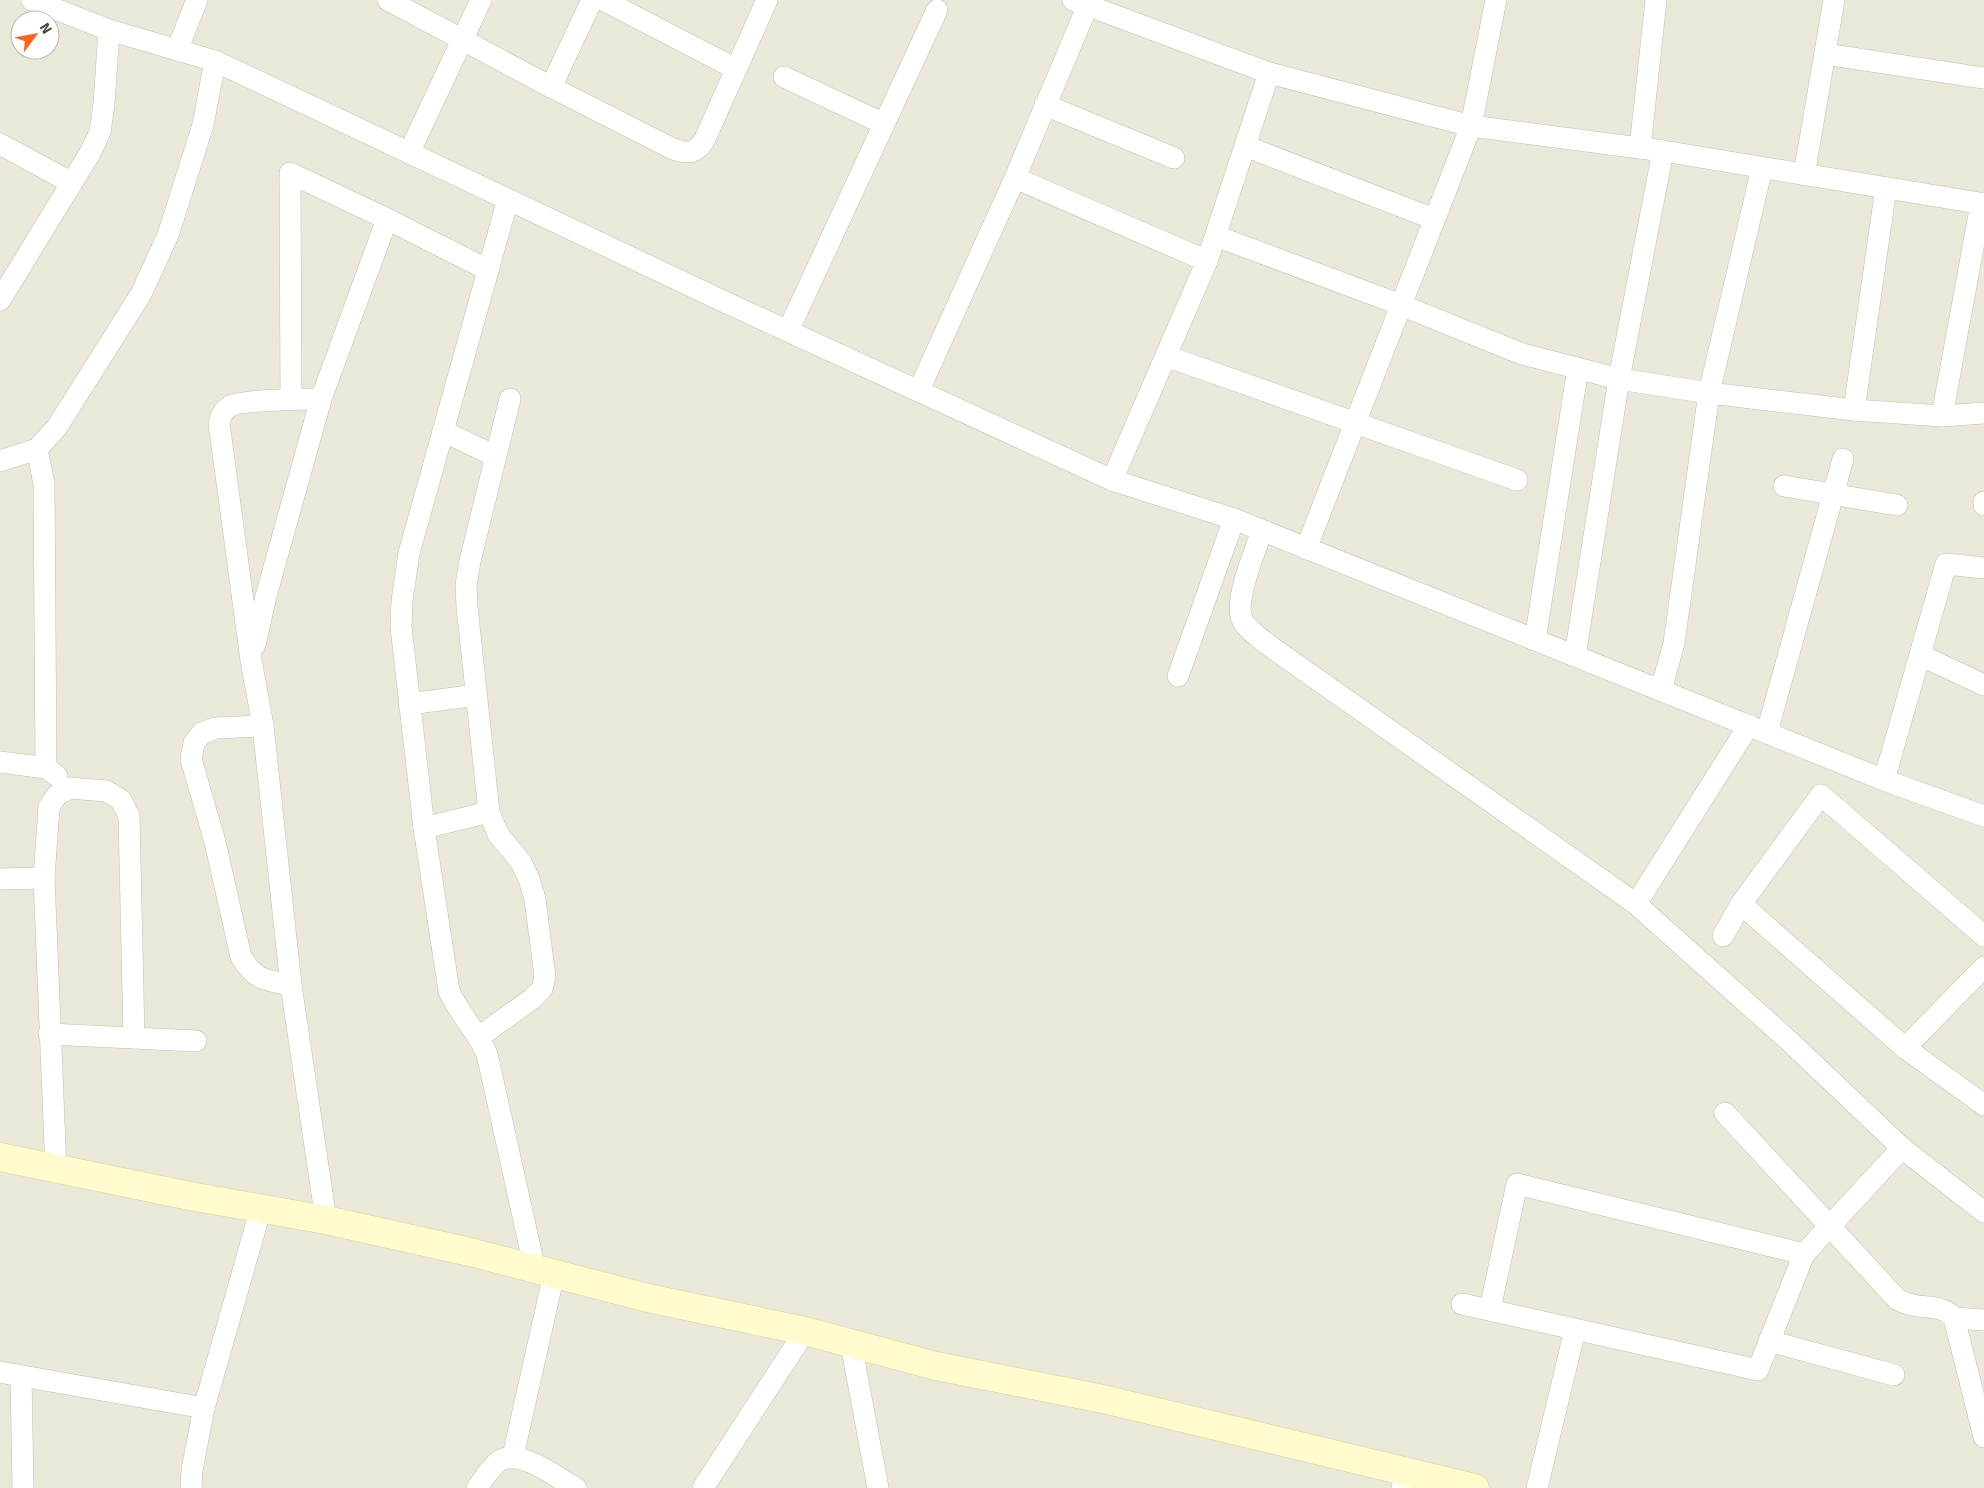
<svg xmlns="http://www.w3.org/2000/svg" width="1984" height="1488" font-family="Signika,sans-serif">
  <style>
    .residential { fill: #eae8d9; fill-rule: evenodd }
    .lines { fill: none; stroke-linecap: round; stroke-linejoin: round }
    .street-casing { stroke: #c3bfad; stroke-width: 22 }
    .secondary-casing { stroke: #d8d299; stroke-width: 29 }
    .street { stroke: #fff; stroke-width: 21 }
    .secondary { stroke: #fffbcd; stroke-width: 28 }
  </style>
  <rect width="100%" height="100%" fill="#f6f5eb"/>
  <path class="residential" d="M0 0H1984V1488H0ZM20 20H50V50H20Z"/>
  <g class="lines">
    <g class="street-casing">
      <g id="street">
        <path d="M32 0 109 30 215 61 727 303 1112 480 1234 519 1884 780 1984 816"/>
        <path d="M388 0 551 87 592 0"/>
        <path d="M603 0 736 69"/>
        <path d="M1073 0 1269 73 1471 126 1663 151 1984 204"/>
        <path d="M177 50 197 0"/>
        <path d="M1825 54 1984 78"/>
        <path d="M784 77 884 124"/>
        <path d="M551 87 673 149C688 154 695 154 704 141L767 0"/>
        <path d="M1045 105 1174 158"/>
        <path d="M0 144 72 183"/>
        <path d="M1245 146 1434 219"/>
        <path d="M1640 148 1656 0"/>
        <path d="M409 153 481 0"/>
        <path d="M1804 175 1834 0"/>
        <path d="M1015 178 1207 261"/>
        <path d="M508 199 409 553 402 601 401 627 424 828 449 991C459 1014 477 1031 487 1054L535 1270"/>
        <path d="M1216 236 1401 305 1522 354 1619 379 1709 393 1854 410 1942 416 1984 413"/>
        <path d="M0 300 90 153 100 132 104 104 109 30"/>
        <path d="M788 331 937 10"/>
        <path d="M1166 356 1517 480"/>
        <path d="M919 390 1015 178 1090 0"/>
        <path d="M291 399 290 173 387 219 488 270"/>
        <path d="M321 399C305 399 241 400 230 406 223 411 221 415 219 423L251 660 263 726 291 985 326 1220"/>
        <path d="M1854 410 1886 188"/>
        <path d="M1942 416 1981 204"/>
        <path d="M443 431 495 456"/>
        <path d="M37 449 44 484 46 768"/>
        <path d="M0 461 37 449 57 427 141 294 168 235 203 125 215 61"/>
        <path d="M1112 480 1207 261 1269 73"/>
        <path d="M1784 486 1897 505"/>
        <path d="M1984 502V505"/>
        <path d="M1262 531C1255 551 1234 600 1242 619 1246 629 1259 637 1267 644L1636 904 1787 1039 1902 1148 1984 1212"/>
        <path d="M1306 549 1471 126 1496 0"/>
        <path d="M1535 640 1578 368"/>
        <path d="M255 645 266 596 321 399 387 219"/>
        <path d="M1920 655 1984 685"/>
        <path d="M1575 656 1619 379 1663 151"/>
        <path d="M1178 676 1234 519"/>
        <path d="M1661 690 1674 643 1709 393 1762 168"/>
        <path d="M409 704 477 695"/>
        <path d="M263 726 216 728 202 733 194 743 191 759 215 842 241 957C256 981 265 980 291 985"/>
        <path d="M1767 732 1843 459"/>
        <path d="M0 762 46 768 57 776"/>
        <path d="M1884 780 1946 564 1984 568"/>
        <path d="M424 828 489 812"/>
        <path d="M0 879 44 878"/>
        <path d="M1636 904 1749 725"/>
        <path d="M1741 904 1905 1048 1984 1105"/>
        <path d="M1723 936 1741 904 1821 795 1984 936"/>
        <path d="M49 1034 196 1041"/>
        <path d="M480 1036 532 999 542 989 545 977 535 899 529 879 521 862 498 834 489 812 467 607 466 585 470 561 510 399"/>
        <path d="M1905 1048 1984 967"/>
        <path d="M1725 1113 1897 1299C1917 1312 1940 1301 1954 1318L1984 1437"/>
        <path d="M56 1170 44 878 49 807 57 795 70 788 106 791 121 800 129 816 134 1037"/>
        <path d="M1462 1304 1758 1370 1804 1254 1902 1148"/>
        <path d="M1490 1309 1517 1184 1804 1254"/>
        <path d="M1954 1318 1984 1320"/>
        <path d="M1769 1341 1894 1375"/>
        <path d="M851 1344 878 1488"/>
        <path d="M0 1372 204 1408"/>
        <path d="M21 1378 23 1488"/>
        <path d="M513 1456 554 1274"/>
        <path d="M191 1488 192 1470 204 1408 261 1208"/>
        <path d="M477 1488C483 1479 490 1468 499 1461 520 1448 557 1478 576 1488"/>
        <path d="M703 1488 805 1331"/>
        <path d="M1402 1488 1406 1473"/>
        <path d="M1537 1488 1575 1330"/>
      </g>
    </g>
    <g class="secondary-casing">
      <path id="secondary" d="M0 1157 190 1196 326 1220 470 1252 648 1298 805 1331 936 1366 1103 1399 1475 1488"/>
    </g>
    <use href="#street" class="street"/>
    <use href="#secondary" class="secondary"/>
  </g>
  <g transform="translate(35 35) rotate(58)"><circle r="24" fill="#ffffff" stroke="#b7b5af"/>
  <path d="M0-4L9 19L0 12L-9 19Z" fill="#ff621a"/>
  <text y="-8" font-size="14" font-weight="bold" text-anchor="middle" fill="#4b4738">N</text>
  </g>
</svg>
